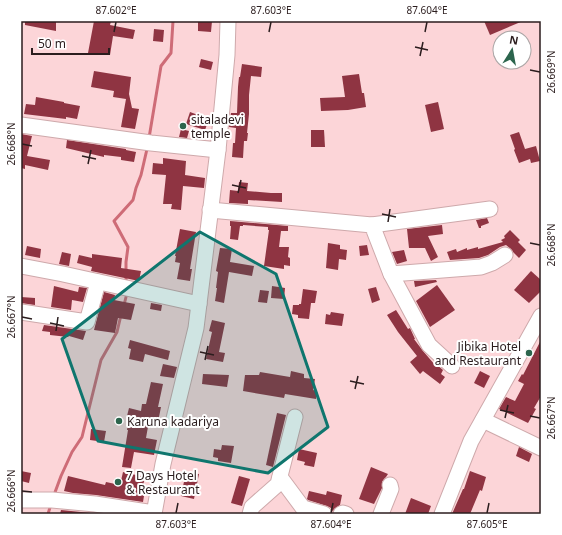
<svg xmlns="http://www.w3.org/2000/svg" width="562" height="535" font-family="'Noto Sans',sans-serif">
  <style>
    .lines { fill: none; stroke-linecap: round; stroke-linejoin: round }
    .stream { stroke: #ce6c77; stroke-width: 3 }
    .building { fill: #8f3442 }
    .minor-casing { stroke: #cea9ab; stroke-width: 17 }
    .minor { stroke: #fff; stroke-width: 15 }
    .marked { fill: #0f766e; fill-opacity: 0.2; stroke: #0f766e; stroke-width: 3; stroke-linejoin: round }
    .ticks { fill: none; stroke: #2b1d1e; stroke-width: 1.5 }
    .poi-dot { fill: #2c654d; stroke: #fff; stroke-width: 1.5 }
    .labels { text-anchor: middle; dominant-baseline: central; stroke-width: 4; stroke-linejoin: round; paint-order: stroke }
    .poi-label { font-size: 12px; fill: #2b1d1e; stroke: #fff; text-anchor: start }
    .neatline { fill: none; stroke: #2b1d1e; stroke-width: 1.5 }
    .ticks-label { font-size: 10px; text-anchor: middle; fill: #2b1d1e }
  </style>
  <rect width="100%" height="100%" fill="#fcd5d8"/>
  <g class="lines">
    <g class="stream">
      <path d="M149 138 161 66 171 53 173 21"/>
      <path d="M126 284V262L128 247 114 221 133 200 136 188 141 175 147 149"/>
      <path d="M124 305 127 293"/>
      <path d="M54 495 61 476 72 452 82 437 101 360 117 332 121 315"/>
      <path d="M48 514 51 504"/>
    </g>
  </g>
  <g class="building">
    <path d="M25 21H56V31L25 25Z"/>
    <path d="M94 21H111L110 25 135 30 133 39 113 36 110 55 88 53Z"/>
    <path d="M198 21H212L211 32 198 31Z"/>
    <path d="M484 21H523L490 35Z"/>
    <path d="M154 29 164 30 163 42 153 41Z"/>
    <path d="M201 59 213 62 211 70 199 67Z"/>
    <path d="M242 64 262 67 261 77 251 76 249 95V114L247 133H248L247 141H244L243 158 232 157 233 143H235L236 128 229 127 231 113H237L238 87 239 77H240Z"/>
    <path d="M94 71 131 77 129 94 132 108 139 109 135 129 121 127 126 99 113 97 114 91 91 87Z"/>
    <path d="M359 74 362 93H364L366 107 348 110 321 111 320 98 345 97 342 76Z"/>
    <path d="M36 97 64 102V103L80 106 77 119 66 117V119L24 114 26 104 35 105Z"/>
    <path d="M438 102 444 129 431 132 425 105Z"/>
    <path d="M190 112 209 119 205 130 186 124Z"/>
    <path d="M181 129 189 131 187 138 179 137Z"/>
    <path d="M311 130H324L325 147H311Z"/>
    <path d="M519 132 525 149 536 146 540 161 531 163 530 159 519 163 514 150 515 149 510 135Z"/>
    <path d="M21 134 32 136 27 156 50 160 48 170 25 165V169L21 168Z"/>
    <path d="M67 140 126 149V150L136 152 134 162 121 160V157L104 155V157L66 148Z"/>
    <path d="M163 158 186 161 185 175 205 178 204 188 183 186 181 210 171 209 172 204H163L166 175 152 174 153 163 163 164Z"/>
    <path d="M239 182 248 183 247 191 271 193H282V202L248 200V204L229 203 230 190 238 191Z"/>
    <path d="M487 218 489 223 481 226V228H479L476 220Z"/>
    <path d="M230 221 288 226V231H281L279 247H289L288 257 290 258V266L284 265V269L264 266 269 230H268V227L243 225V226H240L238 240 230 239 231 226H230Z"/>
    <path d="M442 225 443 234 428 236 438 257 431 261 425 248H409L407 229Z"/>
    <path d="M180 229 196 232 190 269H192L190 281 177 279 180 263 175 262 176 256H175Z"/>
    <path d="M510 230 520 240 518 242 526 250 519 258 513 252 512 250 506 245 500 247 488 255 479 258 450 260 447 252 456 249 457 252 467 248V250L478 247V249L503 242 501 240 505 238 504 236Z"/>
    <path d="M328 243 340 245V249L347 250 346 260 339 259 338 270 326 268Z"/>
    <path d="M367 245 369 255 360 256 359 246Z"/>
    <path d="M27 246 41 249 40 258 25 255Z"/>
    <path d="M220 248 232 249 230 262 254 266 252 276 229 272 224 303 215 301 217 288H216L218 272 216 271Z"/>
    <path d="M404 250 407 261 397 264 392 252Z"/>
    <path d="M62 252 71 254 69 266 59 264Z"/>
    <path d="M92 254 122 258 121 268 141 271 139 281 91 271 92 267 77 263 79 255 92 258Z"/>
    <path d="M531 271 541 280V291L529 303 514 290Z"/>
    <path d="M436 280 437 282 415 287 414 281Z"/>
    <path d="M437 285 455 310 430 327 416 301Z"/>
    <path d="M54 286 78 292 79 287 87 288 83 302 72 300 71 310 51 307Z"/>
    <path d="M272 286 285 288 284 299 271 298Z"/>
    <path d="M376 287 380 300 372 303 368 289Z"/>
    <path d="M303 289 317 291 315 303H311L309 319 298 318V315L292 314 293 305H299V304H301Z"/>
    <path d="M260 290 269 291 267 303 258 302Z"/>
    <path d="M104 292 115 295 114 300 135 304 131 320 118 318 115 333 94 330Z"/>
    <path d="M21 297 35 298V305L21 303Z"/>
    <path d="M151 303 162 305 161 311 150 309Z"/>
    <path d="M396 310 408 329 410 328 415 339H414L423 351 435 365 436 364 443 370 441 374 445 377 440 384 423 371 420 374 410 362 417 356 398 332 387 315Z"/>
    <path d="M331 312 344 314 342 326 325 324 326 314 330 315Z"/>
    <path d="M212 320 225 323 219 352 225 353 223 362 206 359 212 332 209 331Z"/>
    <path d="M44 325 86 331 83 340 69 336 68 337 50 335V332L42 331Z"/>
    <path d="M130 340 170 351 168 360 145 354 143 362 129 359 131 349 128 348Z"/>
    <path d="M541 340V396L534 408 536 409 528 423 499 409 506 397 515 401 524 384 518 381 522 374 523 375Z"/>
    <path d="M163 364 177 367 174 378 160 376Z"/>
    <path d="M291 371 304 374V378L315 379 313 390 317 391 316 399 285 394 284 398 243 391 245 375H259L260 372 290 377Z"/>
    <path d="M480 371 490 376 484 388 474 383Z"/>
    <path d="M203 374 229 375 227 387 202 384Z"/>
    <path d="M151 382 163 384 158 407H161L158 422 149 421 146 438 157 440 154 455 134 452 131 468 122 467 128 430H127L129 417 127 416 129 408 141 411 142 404H146Z"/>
    <path d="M277 413 286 415 273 467 266 465Z"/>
    <path d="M91 429 106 431 104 442 90 440Z"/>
    <path d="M222 445 234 446 231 463 218 461V458L213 457 214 449 221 450Z"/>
    <path d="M519 447 532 454 529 462 516 456Z"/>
    <path d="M299 449 317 453 314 467 304 465 305 462 297 460Z"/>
    <path d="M371 467 388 474 386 477 384 479 382 482V488L374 504 359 499Z"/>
    <path d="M21 471 31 473 29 483 21 481Z"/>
    <path d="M470 471 486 477 482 491 480 490 470 514H452L463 489H464Z"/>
    <path d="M123 472 145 477 142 490H145L143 502 96 495 73 493 64 491 68 476 105 485 106 482 120 485Z"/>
    <path d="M186 472 199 474 194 499 181 496Z"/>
    <path d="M239 476 250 479 242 506 231 503Z"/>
    <path d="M309 491 326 495 327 491 342 495 340 505 334 509 333 512 331 508 327 506 308 500 307 499Z"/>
    <path d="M411 498 431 506 428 514H405Z"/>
    <path d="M61 510 91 513 90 514H60Z"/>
  </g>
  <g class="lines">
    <g class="minor-casing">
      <g id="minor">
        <path d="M21 125 151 143 218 150"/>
        <path d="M210 210 372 225 391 274 429 345 452 366"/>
        <path d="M372 225 490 209"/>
        <path d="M21 266 63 274 199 304"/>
        <path d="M391 274 481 267 492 263 505 255"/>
        <path d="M21 312 87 322 98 282"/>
        <path d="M483 420 541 448"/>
        <path d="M280 477 303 508 324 514"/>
        <path d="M21 500H52L95 504 154 513"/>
        <path d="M154 514 163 464 196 328 218 150 227 55 228 21"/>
        <path d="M250 514 252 507 278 484 295 417"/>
        <path d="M341 514 343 513 346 514"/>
        <path d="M381 514 391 489 390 485"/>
        <path d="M442 514 471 441 541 316"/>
      </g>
    </g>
    <use href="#minor" class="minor"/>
  </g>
  <path class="marked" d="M200 232 276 274 328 427 268 473 98 441 62 339Z"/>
  <path class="ticks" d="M114 32 116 22M269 32 271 22M425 32 427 22M415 47 428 50M420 56 423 42M530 70 540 72M22 144 32 146M82 156 96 159M88 164 91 150M232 185 246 188M238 193 241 180M382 214 396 217M388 222 390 209M530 243 540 245M22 317 32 319M50 323 64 326M56 331 58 317M200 352 214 355M205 360 208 346M350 381 364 384M355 389 358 376M500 410 514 413M530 416 540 418M505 418 508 405M22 491 32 492M176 513 178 503M331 513 333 503M487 513 489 503"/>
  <g class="poi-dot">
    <circle cx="183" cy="126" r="4"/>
    <circle cx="529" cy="353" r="4"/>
    <circle cx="119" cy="421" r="4"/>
    <circle cx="118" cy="482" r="4"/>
  </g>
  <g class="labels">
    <g class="poi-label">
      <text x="191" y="119">sitaladevi<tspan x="191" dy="14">temple</tspan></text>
      <text x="521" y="346" text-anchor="end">Jibika Hotel<tspan x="521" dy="14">and Restaurant</tspan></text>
      <text x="127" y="421">Karuna kadariya</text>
      <text x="126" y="475">7 Days Hotel<tspan x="126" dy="14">&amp; Restaurant</tspan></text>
    </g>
  </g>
  <rect width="562" height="535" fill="none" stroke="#ffffff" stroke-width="44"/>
  <g transform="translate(512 50) rotate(11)"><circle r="19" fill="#ffffff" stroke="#aaa5a5"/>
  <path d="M0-3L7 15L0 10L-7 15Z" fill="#2c654d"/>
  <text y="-6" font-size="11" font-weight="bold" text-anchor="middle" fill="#2b1d1e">N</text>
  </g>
  <path d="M32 48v6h77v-6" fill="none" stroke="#2b1d1e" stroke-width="2"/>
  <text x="38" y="48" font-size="12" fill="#2b1d1e" stroke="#ffffff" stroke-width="3" paint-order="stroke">50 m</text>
  <rect x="22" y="22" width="518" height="491" class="neatline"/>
  <g class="ticks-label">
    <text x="116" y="14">87.602°E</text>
    <text x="271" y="14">87.603°E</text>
    <text x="427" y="14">87.604°E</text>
    <text transform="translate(551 72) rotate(-90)" y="4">26.669°N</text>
    <text transform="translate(11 144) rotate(-90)" y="4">26.668°N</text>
    <text transform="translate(551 245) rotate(-90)" y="4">26.668°N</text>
    <text transform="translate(11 317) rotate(-90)" y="4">26.667°N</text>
    <text transform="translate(551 418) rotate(-90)" y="4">26.667°N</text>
    <text transform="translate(11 491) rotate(-90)" y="4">26.666°N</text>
    <text x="176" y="528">87.603°E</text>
    <text x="331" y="528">87.604°E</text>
    <text x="487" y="528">87.605°E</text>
  </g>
</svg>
